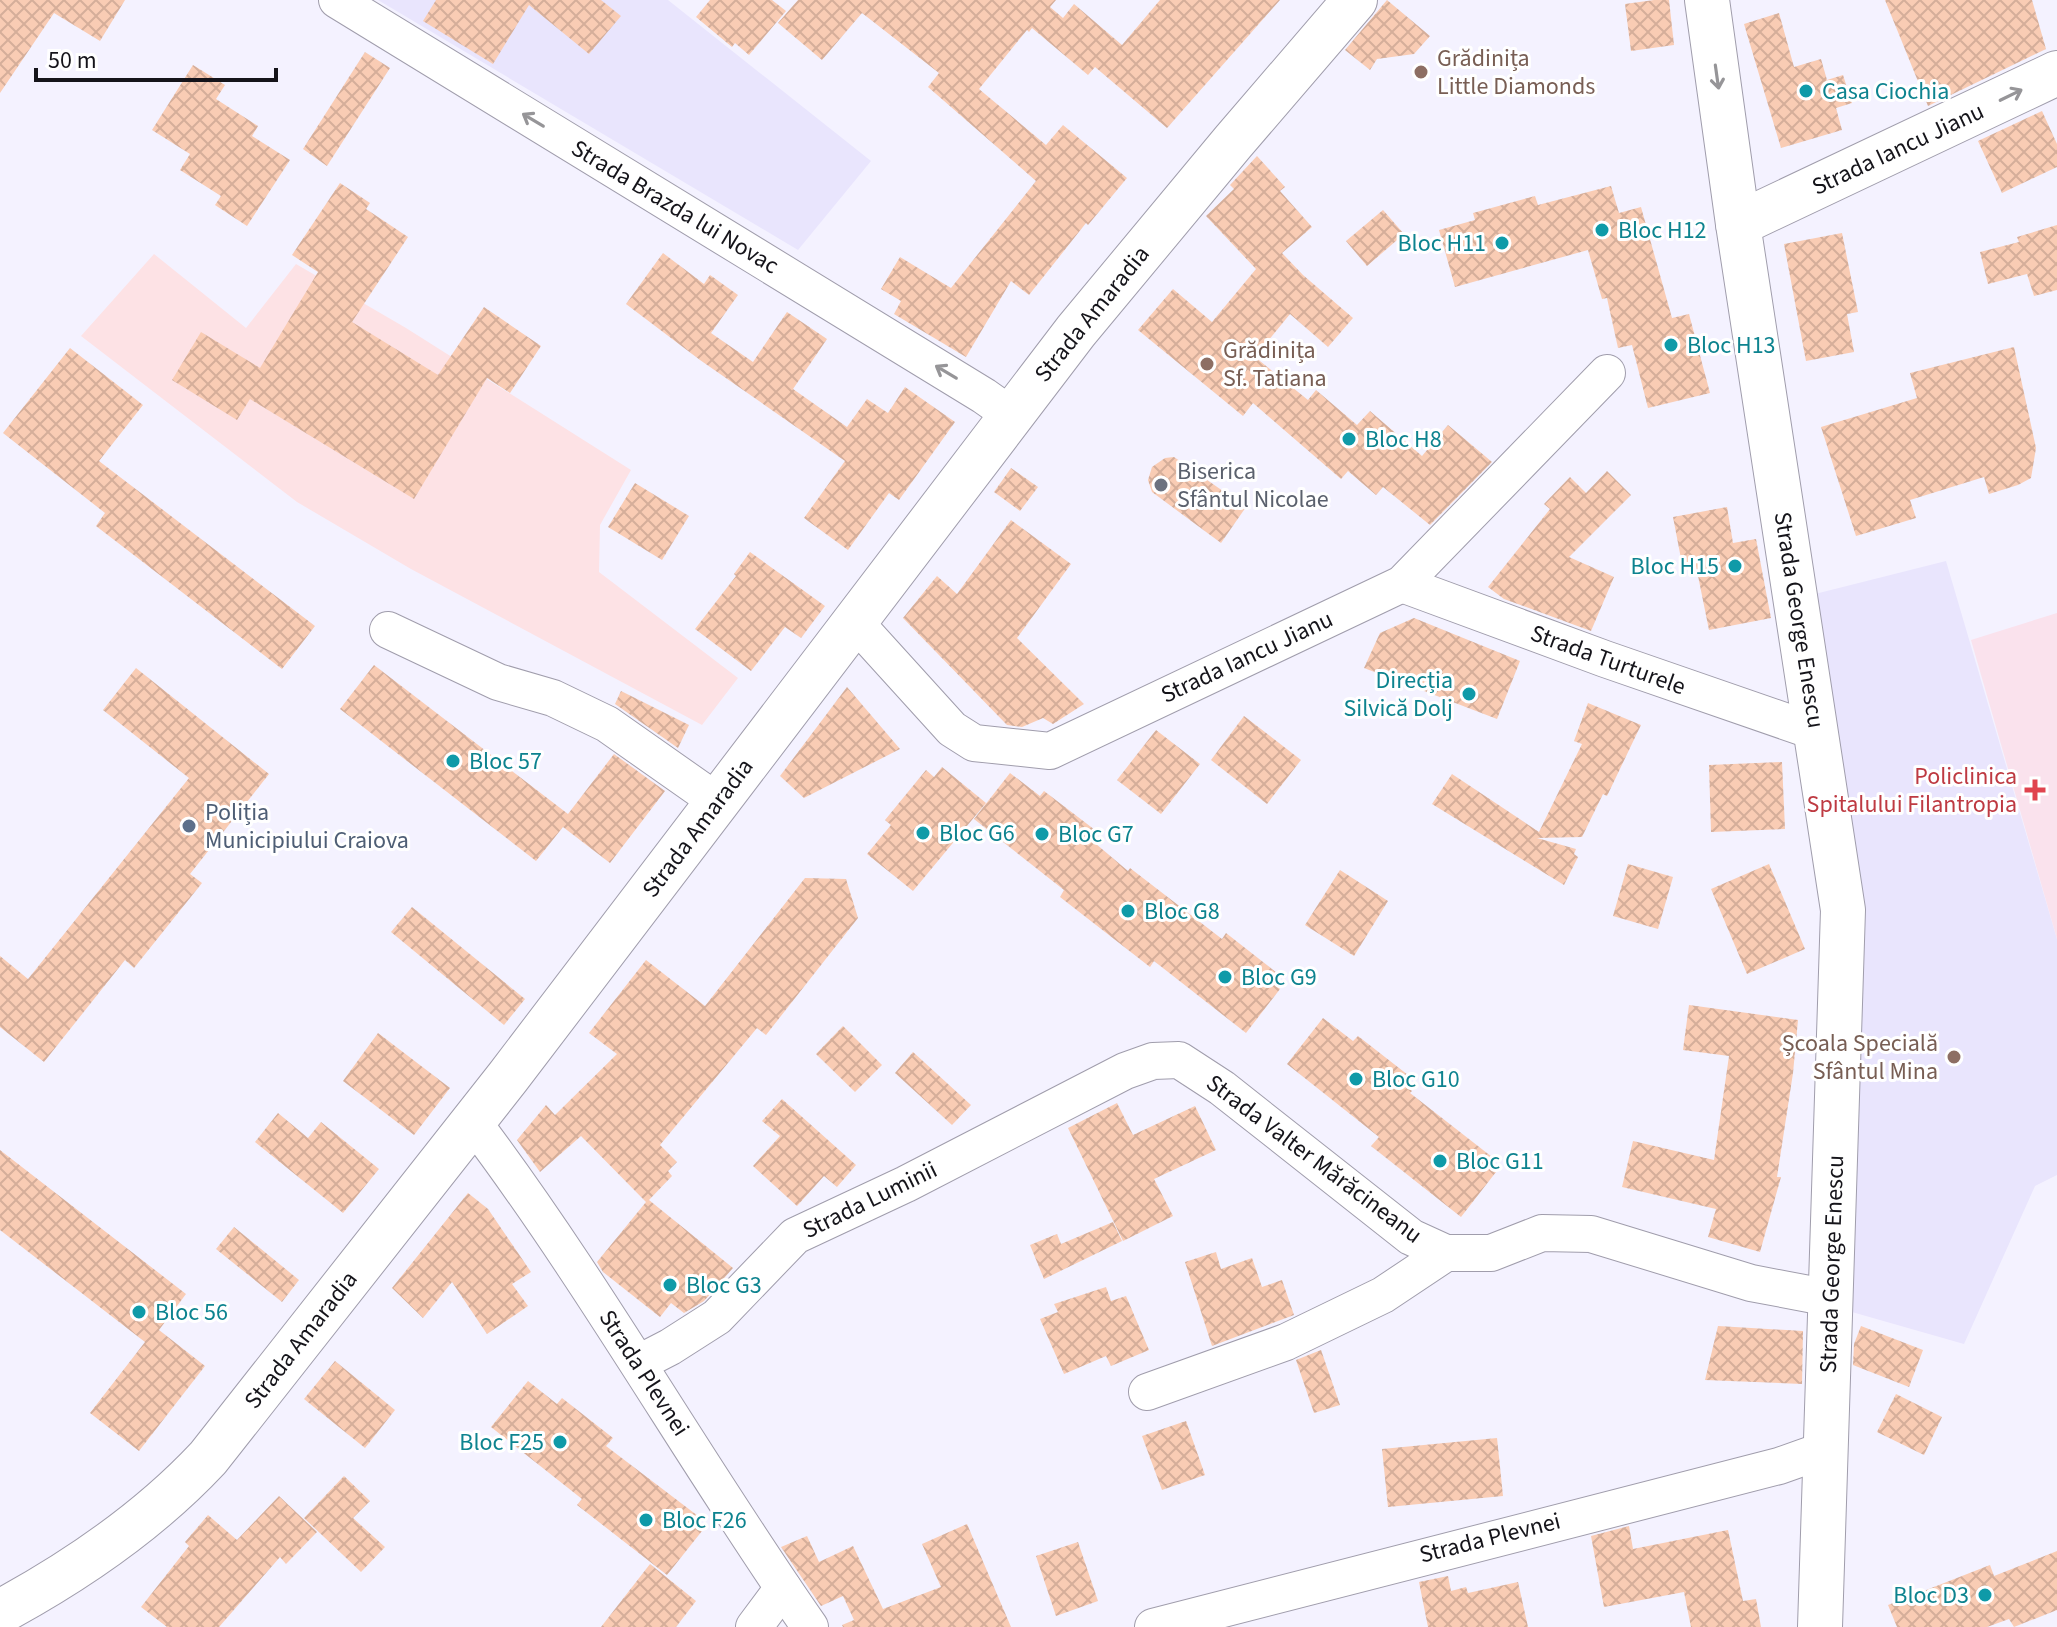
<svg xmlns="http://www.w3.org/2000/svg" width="2057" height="1627" font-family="'Source Sans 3',sans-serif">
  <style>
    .commercial { fill: #fde2e5 }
    .built { fill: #e9e5fd }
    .medical { fill: #fae2ed }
    .building { fill: url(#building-cross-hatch) }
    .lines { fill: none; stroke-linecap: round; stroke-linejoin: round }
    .minor-casing { stroke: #a09dac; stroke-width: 38 }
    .tertiary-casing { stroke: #a09dac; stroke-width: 46 }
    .secondary-casing { stroke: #a09dac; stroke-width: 46 }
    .minor { stroke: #fff; stroke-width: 36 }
    .tertiary { stroke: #fff; stroke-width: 44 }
    .secondary { stroke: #fff; stroke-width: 44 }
    .oneway { stroke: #969598 }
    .education-dot { fill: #8d6e63; stroke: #fff; stroke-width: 3 }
    .culture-dot { fill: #0f9aa8; stroke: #fff; stroke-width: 3 }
    .worship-dot { fill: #6b7280; stroke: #fff; stroke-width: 3 }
    .health-dot { fill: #e0444e; stroke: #fff; stroke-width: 3 }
    .service-dot { fill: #5c6f8a; stroke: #fff; stroke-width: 3 }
    .labels { text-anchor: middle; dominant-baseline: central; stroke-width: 6; stroke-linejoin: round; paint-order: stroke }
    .education-label { font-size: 24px; fill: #785e54; stroke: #fff; text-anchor: start }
    .culture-label { font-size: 24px; fill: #0d838f; stroke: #fff; text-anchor: start }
    .street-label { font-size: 24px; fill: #15141a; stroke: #fff }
    .worship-label { font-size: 24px; fill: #5b616d; stroke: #fff; text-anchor: start }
    .health-label { font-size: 24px; fill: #be3a42; stroke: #fff; text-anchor: end }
    .service-label { font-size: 24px; fill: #4e5e75; stroke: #fff; text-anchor: start }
  </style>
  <defs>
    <pattern id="building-cross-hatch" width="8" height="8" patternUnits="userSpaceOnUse" patternTransform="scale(2)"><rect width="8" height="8" fill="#f9ccb4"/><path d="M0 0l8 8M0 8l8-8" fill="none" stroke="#d5ae9a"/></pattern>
  </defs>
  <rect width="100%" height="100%" fill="#f4f2ff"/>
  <path class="commercial" d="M154 254 246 328 296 264 406 328 631 470 600 525 599 572 738 678 702 725 411 569 297 502 81 336Z"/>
  <g class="built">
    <path d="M378 0H668L871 161 798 250Z"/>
    <path d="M1946 561 2057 939V1175L2035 1186 1964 1344 1845 1310 1811 595Z"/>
  </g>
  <path class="medical" d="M2057 613V939L1971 640Z"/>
  <g class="building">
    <path d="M0 0H125L100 41 54 13 0 93Z"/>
    <path d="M436 0H601L621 16 589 54 529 5 493 64 423 21Z"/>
    <path d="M710 0H772L786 11 749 55 735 43 732 47 696 17Z"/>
    <path d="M798 0H1056L1050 7 1063 18 1074 4 1122 45 1160 0H1280L1167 128 1095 67 1088 75 1032 28 1029 32 1027 30 979 89 1046 145 1063 125 1127 178 1088 225 1086 223 1029 295 1011 281 966 357 894 314 901 301 881 289 900 257 951 288 1036 181 928 87 939 73 862 13 822 60 778 23Z"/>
    <path d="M1387 0 1430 36 1414 54 1377 59 1370 70 1345 50Z"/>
    <path d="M1654 0H1669L1674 45 1631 51 1625 4Z"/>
    <path d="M1885 0H2032L2046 49 1928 106Z"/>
    <path d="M1779 13 1794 67 1821 59 1827 80 1843 75 1852 103 1836 108 1842 130 1781 148 1744 24Z"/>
    <path d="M365 52 390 68 327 166 303 149Z"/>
    <path d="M193 65 225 85 216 99 258 126 252 136 290 160 247 226 215 205 221 196 180 170 190 154 152 130Z"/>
    <path d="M2042 111 2057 144V167L2002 193 1978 141Z"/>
    <path d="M1257 156 1285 187 1280 191 1312 227 1282 253 1303 275 1353 318 1328 347 1290 314 1255 357 1308 400 1316 390 1357 425 1370 411 1422 456 1448 425 1492 462 1430 525 1383 487 1376 495 1348 471 1341 479 1253 403 1243 416 1138 330 1173 289 1212 322 1256 269 1206 216 1234 189 1230 185Z"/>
    <path d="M340 183 370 203 366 209 408 237 352 322 438 375 484 307 541 346 510 393 487 378 414 499 250 399 237 420 172 380 201 332 260 368 318 272 292 255Z"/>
    <path d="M1611 186 1619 213 1641 207 1672 318 1689 314 1710 393 1648 408 1632 345 1618 348 1607 298 1602 299 1588 250 1455 287 1439 230 1475 220 1473 213 1535 196 1538 205Z"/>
    <path d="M1383 210 1404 234 1367 266 1346 241Z"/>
    <path d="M2057 225V290L2034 296 2027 274 1988 284 1980 252 2019 242 2017 237Z"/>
    <path d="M1842 233 1858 312 1847 314 1854 352 1806 361 1784 244Z"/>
    <path d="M663 253 704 284 710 275 738 295 711 333 753 362 787 312 827 339 793 389 847 427 867 399 888 413 905 387 955 422 899 500 889 493 848 550 804 518 845 461 700 360 626 304Z"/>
    <path d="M2014 347 2036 448 2031 478 2018 485 1989 494 1984 477 1910 500 1916 518 1856 536 1821 427 1917 398 1910 373Z"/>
    <path d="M70 348 143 405 99 461 315 626 282 669 96 526 105 513 3 433Z"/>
    <path d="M1174 457 1246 507 1221 543 1152 492 1148 480 1152 467 1165 458Z"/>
    <path d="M1011 468 1038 487 1020 511 994 492Z"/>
    <path d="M1607 471 1631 495 1569 557 1614 577 1591 631 1504 599 1488 587 1550 509 1544 504 1570 477 1586 493Z"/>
    <path d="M635 483 689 516 662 560 608 527Z"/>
    <path d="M1727 507 1733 543 1756 539 1771 618 1709 630 1696 566 1683 569 1673 517Z"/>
    <path d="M1011 520 1071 564 1017 638 1084 704 1053 724 1043 718 1022 727 1007 725 903 618 937 576 957 594Z"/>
    <path d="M750 552 825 606 801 638 785 627 751 671 695 629 736 576 734 574Z"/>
    <path d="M1414 618 1520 661 1497 719 1364 668 1380 633Z"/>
    <path d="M374 665 568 814 614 754 665 791 610 863 563 827 536 861 340 709Z"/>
    <path d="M136 668 269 774 190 874 202 883 134 968 125 960 44 1062 0 1027V956L28 979 189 778 103 710Z"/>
    <path d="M847 687 900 749 804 798 780 776Z"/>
    <path d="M621 691 689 725 678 748 615 704Z"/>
    <path d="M1588 703 1641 725 1607 796 1603 794 1582 837 1537 838 1576 849 1574 854 1578 857 1564 885 1432 804 1452 774 1539 832 1582 744 1574 741Z"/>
    <path d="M1244 716 1301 760 1267 804 1211 760Z"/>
    <path d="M1156 730 1200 764 1161 814 1117 780Z"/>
    <path d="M1782 762 1785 829 1711 832 1709 765Z"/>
    <path d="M942 767 986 803 913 891 867 854 891 825 885 820 926 770 934 777Z"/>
    <path d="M1010 773 1040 796 1044 791 1095 830 1089 838 1128 871 1130 868 1222 939 1226 933 1277 973 1271 981 1280 989 1246 1033 1154 961 1150 967 1060 897 1064 890 974 819Z"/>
    <path d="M1628 864 1673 877 1658 929 1613 916Z"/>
    <path d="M1769 864 1805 949 1747 974 1711 889Z"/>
    <path d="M1340 870 1388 901 1354 956 1305 925Z"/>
    <path d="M805 878 846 879 858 918 766 1035 757 1028 660 1145 677 1162 668 1171 672 1176 649 1200 733 1268 704 1301 684 1313 671 1303 660 1317 603 1272 597 1262 646 1202 581 1136 540 1172 517 1140 546 1105 555 1115 617 1054 589 1033 646 960 705 1006Z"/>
    <path d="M412 907 525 999 504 1025 391 932Z"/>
    <path d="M1689 1005 1798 1020 1793 1073 1777 1177H1781L1760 1252 1708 1237 1716 1209 1622 1187 1633 1141 1714 1160 1729 1056 1683 1050Z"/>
    <path d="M1323 1018 1353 1041 1358 1036 1408 1075 1402 1083 1412 1091 1410 1093 1492 1157 1487 1165 1496 1172 1461 1217 1371 1146 1379 1137 1287 1064Z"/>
    <path d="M843 1026 882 1065 855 1092 816 1054Z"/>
    <path d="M378 1033 450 1088 414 1135 343 1081Z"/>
    <path d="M913 1052 971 1105 952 1125 895 1073Z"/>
    <path d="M782 1099 856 1165 837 1187 824 1176 797 1206 753 1166 780 1136 762 1121Z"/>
    <path d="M1117 1103 1133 1135 1195 1106 1216 1150 1154 1179 1173 1216 1123 1241 1068 1128Z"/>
    <path d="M278 1113 308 1138 321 1122 379 1169 343 1213 255 1142Z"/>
    <path d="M0 1150 186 1294 159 1330 205 1366 139 1451 90 1413 145 1342 0 1230Z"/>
    <path d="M468 1193 488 1209 531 1272 512 1284 528 1306 487 1334 452 1282 423 1318 392 1288Z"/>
    <path d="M1113 1222 1122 1241 1044 1279 1030 1245 1057 1234 1061 1244Z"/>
    <path d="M234 1227 299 1280 282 1302 216 1249Z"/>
    <path d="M1216 1252 1221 1269 1252 1258 1262 1287 1282 1280 1294 1315 1212 1346 1185 1262Z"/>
    <path d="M1106 1287 1111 1301 1126 1296 1149 1350 1111 1366 1106 1356 1064 1374 1040 1319 1058 1312 1054 1304Z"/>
    <path d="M1718 1326 1803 1331 1802 1384 1705 1380Z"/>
    <path d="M1861 1326 1923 1350 1909 1387 1853 1365 1854 1344Z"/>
    <path d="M1321 1350 1340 1405 1314 1413 1296 1360Z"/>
    <path d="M335 1361 395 1410 365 1448 304 1399Z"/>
    <path d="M528 1381 557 1404 562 1398 613 1438 606 1446 698 1516 692 1524 702 1531 667 1575 577 1505 582 1499 491 1427Z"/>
    <path d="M1896 1394 1942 1417 1924 1455 1877 1432Z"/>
    <path d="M1186 1421 1205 1475 1162 1490 1142 1436Z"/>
    <path d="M1497 1438 1503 1496 1388 1507 1382 1449Z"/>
    <path d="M344 1476 370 1501 353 1518 385 1547 361 1572 304 1518Z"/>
    <path d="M279 1496 317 1532 286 1564 280 1557 219 1627H167L141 1607 189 1546 185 1542 208 1515 237 1540Z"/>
    <path d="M967 1524 1011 1627H843L842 1625 854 1620 843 1596 821 1606 781 1547 807 1536 819 1562 853 1546 883 1609 941 1587 922 1544Z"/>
    <path d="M1629 1526 1633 1549 1728 1530 1743 1601 1756 1599 1761 1627H1691L1684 1592 1604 1607 1591 1536Z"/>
    <path d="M1078 1542 1098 1601 1056 1616 1036 1556Z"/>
    <path d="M2057 1551V1610L2014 1627 2009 1619 1987 1627H1897L1888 1605 1990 1565 1994 1576Z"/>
    <path d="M650 1564 696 1601 676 1627H601Z"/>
    <path d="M1448 1576 1451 1591 1466 1587 1468 1593 1518 1582 1528 1627H1428L1419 1582Z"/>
  </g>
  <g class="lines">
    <g class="minor-casing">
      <g id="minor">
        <path d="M337 0 984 396 1011 415"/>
        <path d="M1402 584 1605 659 1816 732"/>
        <path d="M854 621 952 729 974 743 1050 751 1402 584 1607 373"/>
        <path d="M388 630 498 682 553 698 607 724 718 802"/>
        <path d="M473 1122C595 1284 694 1461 810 1627"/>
        <path d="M639 1363 670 1347 717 1317 795 1236 906 1184 1125 1071 1153 1061 1179 1060 1222 1088 1411 1237 1446 1253H1491L1542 1233 1591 1234 1751 1283 1830 1298"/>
        <path d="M1147 1392 1286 1342 1383 1295 1446 1253"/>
        <path d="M754 1627 783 1588"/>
        <path d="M1153 1627 1779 1466 1827 1449"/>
      </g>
    </g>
    <g class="tertiary-casing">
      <g id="tertiary">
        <path d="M1707 0 1738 224 1843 910 1820 1627"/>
        <path d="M1738 224 2057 73"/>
      </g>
    </g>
    <g class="secondary-casing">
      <path id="secondary" d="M0 1612C76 1571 149 1521 208 1458L508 1077 1076 331 1233 142 1355 0"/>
    </g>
    <use href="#minor" class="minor"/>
    <use href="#tertiary" class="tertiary"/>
    <use href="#secondary" class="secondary"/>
  </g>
  <defs><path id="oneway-shaft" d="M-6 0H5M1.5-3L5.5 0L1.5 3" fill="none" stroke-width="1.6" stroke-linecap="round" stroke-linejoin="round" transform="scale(2)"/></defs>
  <g class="oneway">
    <use href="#oneway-shaft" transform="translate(1717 77) rotate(82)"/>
    <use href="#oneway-shaft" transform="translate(2011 95) rotate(-26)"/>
    <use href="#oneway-shaft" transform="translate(533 120) rotate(-149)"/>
    <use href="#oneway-shaft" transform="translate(946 372) rotate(-149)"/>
  </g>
  <g class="education-dot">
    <circle cx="1421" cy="72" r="8"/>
    <circle cx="1207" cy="364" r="8"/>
    <circle cx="1954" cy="1057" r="8"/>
  </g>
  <g class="culture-dot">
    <circle cx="1806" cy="91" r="8"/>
    <circle cx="1602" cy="230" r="8"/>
    <circle cx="1502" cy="243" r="8"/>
    <circle cx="1671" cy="345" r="8"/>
    <circle cx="1349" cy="439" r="8"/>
    <circle cx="1735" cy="566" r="8"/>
    <circle cx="1469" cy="694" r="8"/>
    <circle cx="453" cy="761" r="8"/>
    <circle cx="923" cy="833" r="8"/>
    <circle cx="1042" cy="834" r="8"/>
    <circle cx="1128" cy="911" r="8"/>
    <circle cx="1225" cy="977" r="8"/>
    <circle cx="1356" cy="1079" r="8"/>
    <circle cx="1440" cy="1161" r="8"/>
    <circle cx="670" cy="1285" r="8"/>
    <circle cx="139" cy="1312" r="8"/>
    <circle cx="560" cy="1442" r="8"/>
    <circle cx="646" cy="1520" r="8"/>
    <circle cx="1985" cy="1595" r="8"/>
  </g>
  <circle class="worship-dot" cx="1161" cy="485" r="8"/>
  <path class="health-dot" d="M2031 778h8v8h8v8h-8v8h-8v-8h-8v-8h8z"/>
  <circle class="service-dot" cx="189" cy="826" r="8"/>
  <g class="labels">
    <g class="education-label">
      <text x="1437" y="58">Grădinița<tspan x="1437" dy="28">Little Diamonds</tspan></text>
      <text x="1223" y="350">Grădinița<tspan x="1223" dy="28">Sf. Tatiana</tspan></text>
      <text x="1938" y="1043" text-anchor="end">Școala Specială<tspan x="1938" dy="28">Sfântul Mina</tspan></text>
    </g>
    <g class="culture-label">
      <text x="1822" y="91">Casa Ciochia</text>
      <text x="1618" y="230">Bloc H12</text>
      <text x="1486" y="243" text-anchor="end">Bloc H11</text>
      <text x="1687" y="345">Bloc H13</text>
      <text x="1365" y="439">Bloc H8</text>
      <text x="1719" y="566" text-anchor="end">Bloc H15</text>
      <text x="1453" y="680" text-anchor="end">Direcția<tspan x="1453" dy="28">Silvică Dolj</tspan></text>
      <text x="469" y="761">Bloc 57</text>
      <text x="939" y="833">Bloc G6</text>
      <text x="1058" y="834">Bloc G7</text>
      <text x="1144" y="911">Bloc G8</text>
      <text x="1241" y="977">Bloc G9</text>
      <text x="1372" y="1079">Bloc G10</text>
      <text x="1456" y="1161">Bloc G11</text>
      <text x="686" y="1285">Bloc G3</text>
      <text x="155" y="1312">Bloc 56</text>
      <text x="544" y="1442" text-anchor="end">Bloc F25</text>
      <text x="662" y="1520">Bloc F26</text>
      <text x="1969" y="1595" text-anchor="end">Bloc D3</text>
    </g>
    <g class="street-label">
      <text transform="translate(1898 149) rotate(-25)">Strada Iancu Jianu</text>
      <text transform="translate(675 207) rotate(31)">Strada Brazda lui Novac</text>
      <text transform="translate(1092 314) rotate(-51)">Strada Amaradia</text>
      <text transform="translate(1799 620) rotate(81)">Strada George Enescu</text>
      <text transform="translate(1247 657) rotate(-25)">Strada Iancu Jianu</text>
      <text transform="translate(1608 660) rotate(20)">Strada Turturele</text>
      <text transform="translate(698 828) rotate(-53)">Strada Amaradia</text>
      <text transform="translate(1314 1159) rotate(37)">Strada Valter Mărăcineanu</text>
      <text transform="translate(870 1200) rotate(-26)">Strada Luminii</text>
      <text transform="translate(1832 1264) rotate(-88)">Strada George Enescu</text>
      <text transform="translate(301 1340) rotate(-52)">Strada Amaradia</text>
      <text transform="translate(644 1373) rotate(57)">Strada Plevnei</text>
      <text transform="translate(1490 1538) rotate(-14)">Strada Plevnei</text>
    </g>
    <g class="worship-label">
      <text x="1177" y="471">Biserica<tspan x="1177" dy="28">Sfântul Nicolae</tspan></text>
    </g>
    <g class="health-label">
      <text x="2017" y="776">Policlinica<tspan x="2017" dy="28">Spitalului Filantropia</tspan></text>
    </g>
    <g class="service-label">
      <text x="205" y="812">Poliția<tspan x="205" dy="28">Municipiului Craiova</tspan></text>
    </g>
  </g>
  <path d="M36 68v12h240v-12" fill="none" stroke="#15141a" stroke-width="4"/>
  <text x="48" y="68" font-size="24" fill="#15141a" stroke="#ffffff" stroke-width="6" paint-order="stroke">50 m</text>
</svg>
